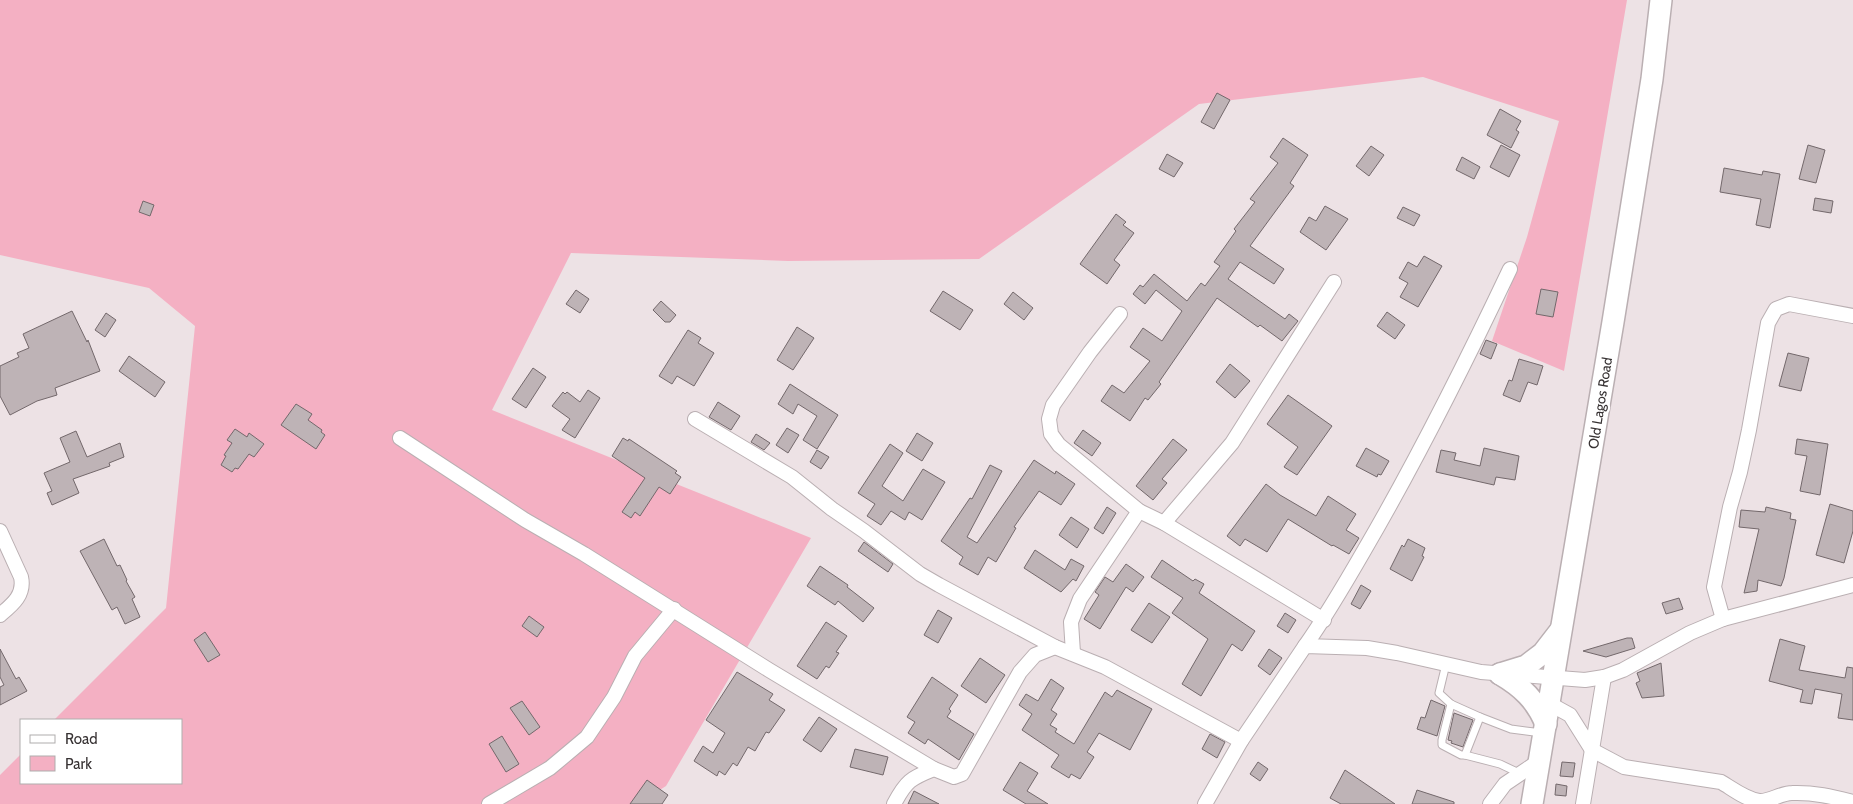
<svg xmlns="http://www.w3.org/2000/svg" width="1853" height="804" font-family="Cabin,sans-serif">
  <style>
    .green { fill: #f4b0c3 }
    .building { fill: #beb3b6; stroke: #73686b }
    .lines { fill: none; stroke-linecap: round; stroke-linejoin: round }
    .lane-casing { stroke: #baafb2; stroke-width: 9 }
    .street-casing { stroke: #baafb2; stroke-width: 16 }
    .primary-casing { stroke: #baafb2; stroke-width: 24 }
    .lane { stroke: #fff; stroke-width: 7 }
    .street { stroke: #fff; stroke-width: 14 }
    .primary { stroke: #fff; stroke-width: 21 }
    .labels { text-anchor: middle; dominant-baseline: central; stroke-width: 4.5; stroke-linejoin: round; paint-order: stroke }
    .street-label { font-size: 14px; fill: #373233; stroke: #fff }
  </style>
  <rect width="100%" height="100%" fill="#ede2e5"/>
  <path class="green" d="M0 0H1627L1564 371 1492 341 1527 237 1559 121 1423 77 1199 104 979 259 788 261 571 253 492 410 811 538 666 786 638 804H0V775L21 754V783H181V720H54L166 608 195 326 149 288 0 255Z"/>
  <g class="building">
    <path d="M1217 93 1230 100 1214 129 1201 122Z"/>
    <path d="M1500 109 1521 121 1516 130 1519 132 1511 148 1487 135Z"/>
    <path d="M1283 138 1308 155 1290 183 1294 186 1250 246 1284 269 1274 284 1240 262 1228 279 1285 319 1289 314 1298 321 1282 341 1260 325 1258 327 1217 298 1159 382 1161 384 1148 400 1145 398 1130 421 1101 401 1112 385 1124 393 1150 361 1130 347 1143 328 1162 341 1182 311 1156 290 1145 304 1133 294 1140 285 1143 287 1154 274 1187 301 1201 283 1205 286 1220 266 1214 262 1236 231 1234 229 1255 202 1250 199 1278 163 1270 157Z"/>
    <path d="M1501 145 1520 155 1509 177 1490 167Z"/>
    <path d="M1808 145 1825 150 1816 183 1799 179Z"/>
    <path d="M1371 146 1384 155 1369 176 1356 166Z"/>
    <path d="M1167 154 1183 163 1174 177 1159 169Z"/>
    <path d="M1462 157 1480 167 1474 179 1456 170Z"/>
    <path d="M1724 168 1762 175 1763 171 1780 174 1770 228 1756 225 1761 199 1720 192Z"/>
    <path d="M1815 198 1833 201 1831 213 1813 210Z"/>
    <path d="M143 201 154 205 150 216 139 212Z"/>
    <path d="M1325 206 1348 219 1326 250 1300 232 1309 217 1316 221Z"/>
    <path d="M1403 207 1420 215 1414 226 1397 218Z"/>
    <path d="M1116 214 1126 222 1123 225 1134 233 1114 260 1120 265 1107 284 1080 264Z"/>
    <path d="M1424 256 1442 266 1418 307 1400 297 1408 283 1399 278 1408 262 1417 267Z"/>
    <path d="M1541 289 1558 292 1553 317 1536 314Z"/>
    <path d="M576 290 589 299 580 313 566 304Z"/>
    <path d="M943 291 973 310 960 330 930 311Z"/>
    <path d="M1013 292 1033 308 1024 320 1004 304Z"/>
    <path d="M661 301 676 315 670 322H665L653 310Z"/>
    <path d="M72 311 87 342 88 340 100 371 55 388 57 395 37 401 10 415 0 396V366L19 357 17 353 29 348 23 334Z"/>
    <path d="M1387 312 1405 325 1395 339 1377 326Z"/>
    <path d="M106 313 116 320 105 337 95 330Z"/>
    <path d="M797 327 814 338 793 370 777 360Z"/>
    <path d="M688 330 701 338 698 343 714 353 694 386 677 376 672 384 659 376Z"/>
    <path d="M1486 340 1497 344 1491 359 1480 354Z"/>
    <path d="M1788 353 1809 358 1801 391 1779 386Z"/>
    <path d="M129 356 165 382 155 397 119 371Z"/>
    <path d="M1519 359 1543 366 1537 385 1528 382 1520 402 1503 395 1509 380 1512 381Z"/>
    <path d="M1230 364 1250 381 1235 398 1216 382Z"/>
    <path d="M533 368 546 377 526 408 512 399Z"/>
    <path d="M790 384 838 415 817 449 803 440 817 416 798 404 793 414 778 404Z"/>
    <path d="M588 390 600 398 575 438 562 430 570 419 552 406 563 392 565 394 567 392 580 402Z"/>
    <path d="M1288 395 1332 426 1297 475 1284 467 1298 447 1267 424Z"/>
    <path d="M718 402 740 416 731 430 709 417Z"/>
    <path d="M296 404 312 414 308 420 322 430 321 432 325 435 316 449 281 425Z"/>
    <path d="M787 428 799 435 788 453 776 445Z"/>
    <path d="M235 429 247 437 249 433 264 444 254 457 249 454 238 469 235 468 232 472 221 465 226 456 224 455 232 443 227 440Z"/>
    <path d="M1083 430 1101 443 1092 456 1074 443Z"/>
    <path d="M76 431 87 457 120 443 124 457 109 463 110 466 73 479 79 493 52 505 47 493 52 491 44 473 70 462 60 438Z"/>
    <path d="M917 433 933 443 922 461 906 451Z"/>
    <path d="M756 434 770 443 764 450 751 442Z"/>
    <path d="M623 438 628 441 629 439 677 471 675 473 681 477 670 494 659 487 640 516 635 512 631 518 622 512 645 478 612 456Z"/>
    <path d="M1173 439 1187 450 1162 479 1167 483 1153 500 1136 486Z"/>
    <path d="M1797 439 1828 444 1820 495 1800 491 1807 456 1795 454Z"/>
    <path d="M890 444 903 453 882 486 903 501 923 469 945 482 922 520 909 512 905 520 891 511 881 525 867 516 875 504 858 493Z"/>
    <path d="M1366 448 1389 461 1381 475 1378 474 1377 477 1356 466Z"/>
    <path d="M1484 448 1519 456 1515 480 1496 477 1494 485 1436 472 1441 450 1456 453 1454 460 1480 466Z"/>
    <path d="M817 450 829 457 821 469 810 462Z"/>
    <path d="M1034 460 1055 474 1056 471 1075 484 1061 505 1039 491 1014 527 1016 528 996 562 988 557 978 575 959 564 963 557 941 541 970 498 972 499 990 465 1002 471 967 537 977 543Z"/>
    <path d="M1266 484 1280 495 1316 516 1328 496 1356 514 1346 530 1359 538 1349 554 1333 545 1332 546 1288 519 1267 552 1245 539 1240 546 1227 536Z"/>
    <path d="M1830 504 1853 511V531L1844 563 1816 555Z"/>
    <path d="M1107 507 1116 513 1103 534 1094 528Z"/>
    <path d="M1766 507 1791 513 1790 519 1796 520 1784 578 1781 586 1758 580 1757 591 1744 593 1759 529 1739 527 1741 510 1765 512Z"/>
    <path d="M1071 517 1089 529 1077 548 1059 535Z"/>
    <path d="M104 539 117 566 120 565 127 580 126 581 135 597 132 599 140 617 125 624 117 607 112 610 80 551Z"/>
    <path d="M1408 539 1425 548 1422 556 1424 557 1412 581 1390 569 1402 545 1404 547Z"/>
    <path d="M864 542 893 564 888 572 858 551Z"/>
    <path d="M1035 550 1065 570 1071 559 1084 566 1076 581 1073 579 1061 592 1024 568Z"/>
    <path d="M1162 560 1193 581 1195 579 1204 584 1199 593 1255 631 1242 651 1232 644 1201 696 1182 684 1208 639 1172 613 1183 598 1151 577Z"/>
    <path d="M1126 564 1144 577 1133 592 1126 587 1100 629 1084 619 1099 595 1095 592 1105 577 1113 582Z"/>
    <path d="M820 566 848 585 847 587 874 608 863 622 838 601 835 605 807 586Z"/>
    <path d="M1361 585 1371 591 1360 609 1351 604Z"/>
    <path d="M1679 598 1683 609 1666 614 1662 603Z"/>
    <path d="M1149 603 1170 617 1152 643 1131 630Z"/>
    <path d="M938 610 952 618 938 643 924 635Z"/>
    <path d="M1285 613 1296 620 1288 633 1277 626Z"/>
    <path d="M529 616 544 627 537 637 522 626Z"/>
    <path d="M826 622 847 636 836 652 839 653 829 668 826 666 817 679 797 666Z"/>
    <path d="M205 632 220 655 208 662 194 640Z"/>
    <path d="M1627 638H1632L1635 648 1606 657 1583 651Z"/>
    <path d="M1780 639 1805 646 1799 670 1845 678 1847 667 1853 668V720L1838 718 1842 694 1815 689 1812 704 1800 702 1803 690 1769 681Z"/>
    <path d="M0 649 16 679 19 677 27 691 0 705V687L4 685 0 677Z"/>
    <path d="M1269 649 1282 658 1270 675 1258 666Z"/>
    <path d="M980 658 1005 675 986 703 961 686Z"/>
    <path d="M1661 663 1664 696 1642 698 1636 683 1640 681 1637 673Z"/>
    <path d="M737 672 773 694 769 700 785 710 769 733 766 732 755 751 748 747 737 766 733 763 725 775 719 771 717 776 694 761 703 746 713 753 725 733 706 720Z"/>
    <path d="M932 677 958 695 949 709 951 711 947 717 974 734 959 760 928 739 925 744 908 733 915 722 907 717Z"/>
    <path d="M1051 679 1064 688 1051 710 1057 714 1050 725 1057 729 1055 732 1074 744 1105 692 1112 697 1117 690 1152 709 1130 750 1099 733 1087 752 1094 757 1080 779 1071 774 1069 778 1051 767 1059 755 1022 730 1032 714 1019 705 1026 694 1038 701Z"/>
    <path d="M1431 700 1445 706 1437 736 1417 729 1421 717 1425 718Z"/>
    <path d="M522 701 540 727 529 735 510 708Z"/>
    <path d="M1454 713 1473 720 1463 747 1451 743 1452 741 1448 740Z"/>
    <path d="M819 717 837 729 821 752 803 740Z"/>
    <path d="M1210 734 1225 742 1217 758 1202 749Z"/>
    <path d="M502 736 519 764 506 772 489 744Z"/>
    <path d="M855 749 888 757 883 775 850 767Z"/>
    <path d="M1020 762 1038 773 1027 791 1048 804H1026L1003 790Z"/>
    <path d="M1258 762 1268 769 1260 781 1250 774Z"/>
    <path d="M1562 762 1575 763 1573 777 1560 776Z"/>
    <path d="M1345 770 1395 804H1341L1330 798Z"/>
    <path d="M647 780 668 795 662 804H630Z"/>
    <path d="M1556 784 1567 786 1566 796 1555 795Z"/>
    <path d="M1417 790 1454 802V804H1412Z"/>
    <path d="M914 791 939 804H908Z"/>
  </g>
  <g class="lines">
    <g class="lane-casing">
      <g id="lane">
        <path d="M1446 664 1439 693 1451 704 1480 717 1511 729 1542 733"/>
        <path d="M1451 704 1442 740V745L1461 755H1465L1480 717"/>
        <path d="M1465 755 1500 764 1519 773"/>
      </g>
    </g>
    <g class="street-casing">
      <g id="street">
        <path d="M695 419 792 477 832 509 864 531 920 574 939 585 1055 647 1105 667 1241 741"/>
        <path d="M400 438 525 520 584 554 769 670 934 769"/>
        <path d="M1139 511 1164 523 1324 620"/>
        <path d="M1164 523 1232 443 1334 282"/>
        <path d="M0 531 21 577C25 595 12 605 0 615"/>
        <path d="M1723 619 1714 587 1730 507 1740 472 1749 430 1768 323 1776 309 1789 304 1853 316"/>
        <path d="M1305 646C1327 615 1346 582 1365 549 1418 458 1465 364 1510 269"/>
        <path d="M1073 653 1071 622 1080 599 1139 511 1059 445 1051 434 1049 419 1053 405 1090 352 1120 314"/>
        <path d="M1550 704 1570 715 1592 750 1624 767 1721 782C1733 789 1745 799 1759 801 1769 802 1781 793 1792 793 1813 792 1833 797 1853 802"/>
        <path d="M489 804 550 768 587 737 614 697 635 656 674 609"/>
        <path d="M894 804C906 781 911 778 934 769L954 777 962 774 1020 672 1035 655 1055 647"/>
        <path d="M1205 804 1241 741 1305 646 1367 648 1397 653 1481 672 1585 680 1604 677 1623 670 1690 633 1723 619 1853 585"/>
        <path d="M1490 804 1505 784 1539 761"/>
        <path d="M1583 804 1604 677"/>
      </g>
    </g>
    <g class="primary-casing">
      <g id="primary">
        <path d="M1500 674 1526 666 1543 653 1560 631"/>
        <path d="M1500 674C1522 687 1536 700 1546 724"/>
        <path d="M1532 804 1613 322 1652 79 1661 0"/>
      </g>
    </g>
    <use href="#lane" class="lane"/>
    <use href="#street" class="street"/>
    <use href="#primary" class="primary"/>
  </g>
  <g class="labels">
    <g class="street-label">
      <text transform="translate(1600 403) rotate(-81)">Old Lagos Road</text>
    </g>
  </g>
  <rect x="20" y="719" width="162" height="65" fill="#ffffff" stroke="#afadad"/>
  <rect x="30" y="735" width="25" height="8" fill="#ffffff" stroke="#afadad"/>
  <text x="65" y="744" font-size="15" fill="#373233">Road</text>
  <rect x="30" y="756" width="25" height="15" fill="#f4b0c3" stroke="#afadad"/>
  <text x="65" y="769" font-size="15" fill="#373233">Park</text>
</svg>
